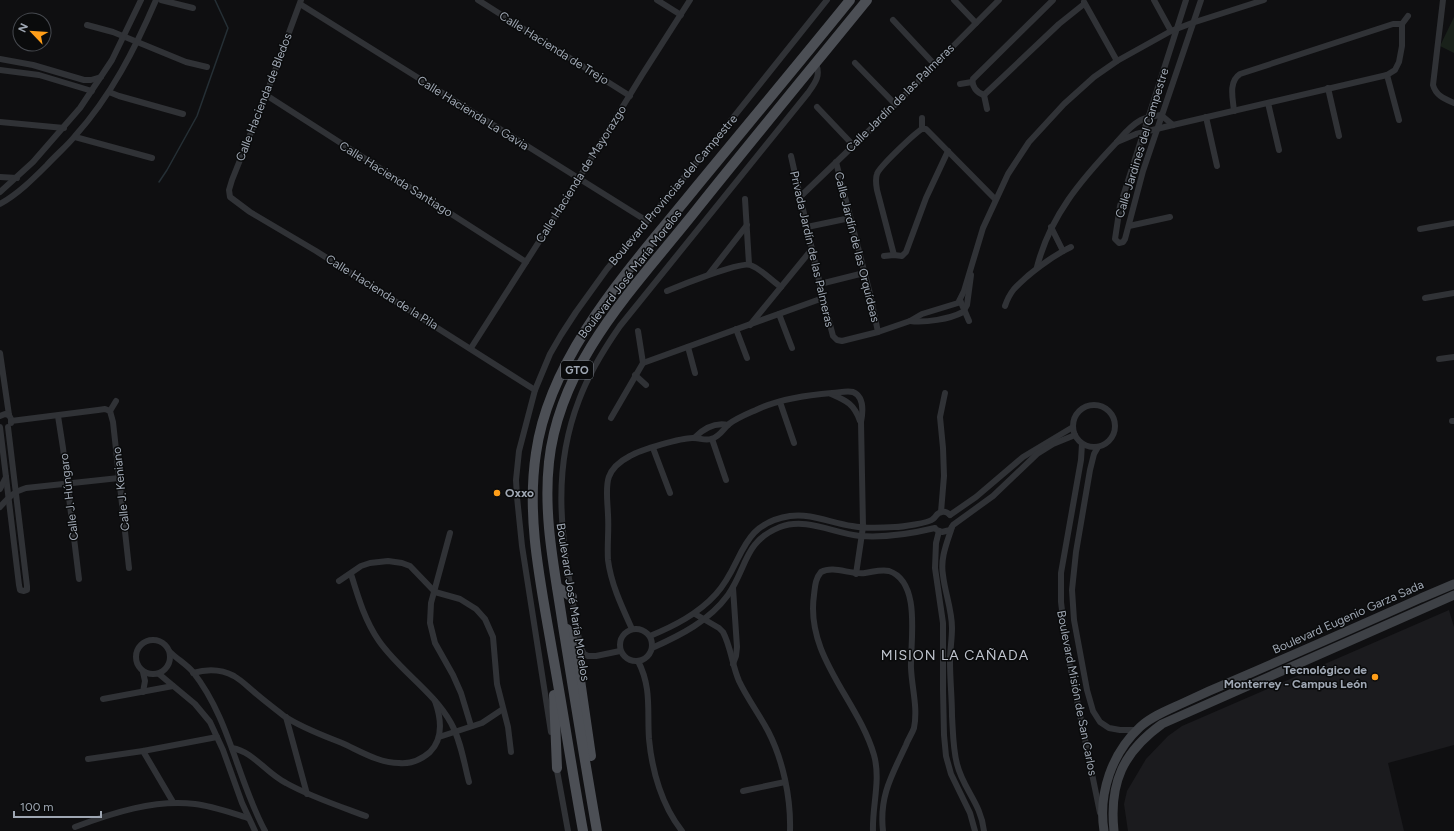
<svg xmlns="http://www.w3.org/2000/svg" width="1454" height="831" font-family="Figtree,sans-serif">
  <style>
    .built { fill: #1b1b1e }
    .green { fill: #19211a }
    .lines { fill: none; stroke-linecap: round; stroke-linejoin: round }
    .stream { stroke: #252f35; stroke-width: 1.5 }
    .street { stroke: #303236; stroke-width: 6 }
    .secondary { stroke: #3e4146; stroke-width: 9 }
    .primary { stroke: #4c4f55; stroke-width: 10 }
    .poi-dot { fill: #ff9e19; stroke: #0a0b0c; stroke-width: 1.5 }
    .labels { text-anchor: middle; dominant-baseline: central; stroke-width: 3; stroke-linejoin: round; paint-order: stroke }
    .shield { fill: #0a0b0c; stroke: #727881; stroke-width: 1 }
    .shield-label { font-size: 11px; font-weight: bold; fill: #9fa7b3 }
    .street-label { font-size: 12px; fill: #9fa7b3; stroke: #0a0b0c }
    .poi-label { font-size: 12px; font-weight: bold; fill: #9fa7b3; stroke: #0a0b0c; text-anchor: start }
    .quarter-label { font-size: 14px; letter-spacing: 1px; fill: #c0c5cf; stroke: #0a0b0c }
  </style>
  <rect width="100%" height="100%" fill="#0f0f11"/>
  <path class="built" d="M1449 610 1454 627V745L1388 763 1404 831H1128L1124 804 1127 791 1146 759 1168 736 1182 726Z"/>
  <path class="green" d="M1454 17V53L1440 46Z"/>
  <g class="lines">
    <path class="stream" d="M159 182 167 170 197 116 228 28 215 0"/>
    <g class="street">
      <path d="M161 0 193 8"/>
      <path d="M301 0 266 95 232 180 229 190 230 197 250 212 316 251 535 390"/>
      <path d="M478 0 630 96"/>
      <path d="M657 0 681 15"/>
      <path d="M954 0 976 23"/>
      <path d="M1154 0 1171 31"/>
      <path d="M1186 0 1120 206 1115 239 1119 243 1123 242 1125 239 1143 171 1201 0"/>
      <path d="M1443 0 1433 85C1436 96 1445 99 1454 103"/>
      <path d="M1084 2 1117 61"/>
      <path d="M300 4 647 221"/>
      <path d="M893 20 935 65"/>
      <path d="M87 25 113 32 186 62 207 67"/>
      <path d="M0 59 33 65 84 80H91L101 77"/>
      <path d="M855 63 895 104"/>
      <path d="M0 70 39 75 92 91"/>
      <path d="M1387 75 1399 120"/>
      <path d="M960 84 972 82"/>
      <path d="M1328 88 1339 136"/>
      <path d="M109 92 119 96 183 114"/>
      <path d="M266 95 526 262"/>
      <path d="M984 95 1059 24 1084 4"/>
      <path d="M984 95C977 93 971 86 973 79L1053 0"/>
      <path d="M984 95 987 109"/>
      <path d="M1268 103 1279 150"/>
      <path d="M817 107 853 145"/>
      <path d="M1234 111C1233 99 1228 82 1240 74L1393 24H1402"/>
      <path d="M1206 117 1217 166"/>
      <path d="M0 122 64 128"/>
      <path d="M922 129H926L929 132 995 199"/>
      <path d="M922 129V118"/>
      <path d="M75 137 152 158"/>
      <path d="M1117 142 1136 134 1173 125 1387 75 1395 70 1399 62 1402 46V24L1408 16"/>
      <path d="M791 156 823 298 833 336 837 340 842 341 878 332 910 321 922 314 958 303 964 291 983 228 1008 174 1029 142 1064 104 1094 77 1117 61 1171 31 1192 23 1264 0"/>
      <path d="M836 162 870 294 878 332"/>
      <path d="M0 177 17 178"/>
      <path d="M0 192 33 162 80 108 112 60 141 0"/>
      <path d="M801 196 878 122 999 0"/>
      <path d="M745 199 749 264"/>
      <path d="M0 204C18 194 33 179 47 165 56 155 67 146 75 136 111 96 135 49 156 0"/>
      <path d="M1129 226 1170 217"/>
      <path d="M807 227 850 218"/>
      <path d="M1051 227 1063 251"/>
      <path d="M1420 229 1454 223"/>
      <path d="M894 255 877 190C876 184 875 179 877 174 879 167 915 133 922 129"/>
      <path d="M884 256 894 255 902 256 906 252 926 198 948 151"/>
      <path d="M1037 267C1050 216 1081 180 1116 143 1124 134 1130 126 1141 120 1147 117 1154 116 1161 115L1173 125"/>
      <path d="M709 274 747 225"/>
      <path d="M820 284 864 273"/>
      <path d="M667 291C679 286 741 261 750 265 760 268 772 281 781 287"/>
      <path d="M1425 298 1454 293"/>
      <path d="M960 300 969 321"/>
      <path d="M1005 306C1007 300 1010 294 1014 289 1028 274 1052 256 1071 247"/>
      <path d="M779 314 792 348"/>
      <path d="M910 321C925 323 950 319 963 312L967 305 971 275"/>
      <path d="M750 325 812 249"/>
      <path d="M736 329 747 358"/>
      <path d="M688 347 695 373"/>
      <path d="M471 348 565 201 642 75 690 0"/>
      <path d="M0 353 9 415 11 419V423"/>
      <path d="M1439 359 1454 357"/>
      <path d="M643 363 823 298"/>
      <path d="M635 375 646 385"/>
      <path d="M831 394C847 401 854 404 860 421"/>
      <path d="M780 402 794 443"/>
      <circle cx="1094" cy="426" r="21"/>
      <path d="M110 411 113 422 129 568"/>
      <path d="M110 411 116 401"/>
      <path d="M0 416 5 414 9 415"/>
      <path d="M58 416 63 448 79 579"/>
      <path d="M611 418 643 363 638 331"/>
      <path d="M11 421 98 410 105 409 110 411"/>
      <path d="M1452 421H1454"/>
      <path d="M0 427 19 585 20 590 24 591 27 590V586L8 427"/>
      <path d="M694 438C703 429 714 422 728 425"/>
      <path d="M712 439 726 480"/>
      <path d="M1082 444 1081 460 1061 573V602L1067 651 1100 813"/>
      <path d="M1098 447 1094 454 1090 470 1076 552 1072 590 1074 620 1087 690 1093 711 1100 722 1109 728 1120 730H1137"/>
      <path d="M653 448 670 493"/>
      <path d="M0 489 6 477"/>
      <path d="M0 507C9 497 13 492 26 488L119 478"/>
      <path d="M941 512 944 476 943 448 940 417 945 393"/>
      <path d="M950 515 976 497 1023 457 1073 427"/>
      <path d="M952 527C947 543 940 558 943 575 945 593 952 610 952 628 952 639 950 650 950 661 950 680 952 698 952 716 953 732 953 749 957 764 963 789 981 803 984 831"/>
      <path d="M937 530 942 532 950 530 953 525 993 496 1037 454 1053 444 1075 435"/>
      <path d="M939 531 936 543 935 568 943 623V690L944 735 946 756 951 774 970 813 975 831"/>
      <path d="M450 533 431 603 430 623 435 643 453 675 461 693 471 726"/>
      <path d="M351 574C358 597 365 621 379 641 400 671 433 691 451 723 461 741 464 763 469 782"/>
      <path d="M339 581 361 566 370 563 388 561 402 563 410 566 435 592 460 599 476 609 485 619 493 637 497 684 508 727 511 752"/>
      <path d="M733 588 737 647 736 656 733 664"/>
      <path d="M695 614 719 628 723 632C731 647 732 665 739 681 747 698 759 714 768 731 783 760 791 798 790 831"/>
      <circle cx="636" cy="645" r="16"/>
      <path d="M632 629C622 607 611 584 608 560 607 545 609 530 608 515 607 488 601 471 630 456 640 450 683 437 694 438 700 438 705 441 711 439 720 437 723 429 729 424 737 418 747 414 756 410 779 399 807 395 832 393 839 393 846 390 853 392 865 397 863 412 861 422L863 527 856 574"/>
      <path d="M650 636C674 626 698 614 716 594 744 564 738 524 790 516 811 513 831 523 852 526 866 529 881 528 895 527 901 527 929 523 933 519 937 516 936 513 942 512 945 511 948 513 950 515"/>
      <circle cx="153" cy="657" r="17"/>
      <path d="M652 648C681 635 709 621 728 595 747 568 744 541 780 527 806 517 833 533 860 536 885 538 910 534 935 528"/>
      <path d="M620 651 596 656H588L584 654 580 646C567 560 546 485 579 400 589 373 604 349 620 326L808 93C815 83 821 76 816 64"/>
      <path d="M170 652C177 659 186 664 193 672 230 719 237 779 265 831"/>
      <path d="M638 661C652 688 647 711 649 739 652 771 662 806 682 831"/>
      <path d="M193 673C207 669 221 669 234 676 241 680 247 686 253 691 263 700 274 708 284 716 302 728 322 735 342 743 360 751 379 763 399 763 410 764 421 760 430 752 444 738 441 718 435 701"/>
      <path d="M159 674 195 704 210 722 223 750 242 803 255 831"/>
      <path d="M143 692 145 681 143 672"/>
      <path d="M103 699 173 686"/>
      <path d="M286 717 307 794"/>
      <path d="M551 732 522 546 517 497 516 480 519 451 535 390 550 354 561 335 576 312 607 269 712 144 827 0"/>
      <path d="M439 737 482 723 503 709"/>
      <path d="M232 748C254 752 266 773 286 783 311 797 339 806 366 816"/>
      <path d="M143 751 173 802"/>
      <path d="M88 759 143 751 217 737"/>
      <path d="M556 765 568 831"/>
      <path d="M743 791 785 782"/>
      <path d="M75 827C112 813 155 799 195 804 213 806 231 813 248 818"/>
      <path d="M873 831C872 806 881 780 874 755 858 700 805 656 814 595 815 587 815 579 821 572 834 565 850 575 865 573 873 572 881 569 889 571 922 582 910 643 911 668 912 689 918 708 914 728 912 734 908 739 906 745 892 775 879 796 883 831"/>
    </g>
    <g class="secondary">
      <path d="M1104 831C1098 793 1112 753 1140 727 1152 716 1168 710 1183 703 1200 695 1218 687 1235 680 1297 653 1359 626 1421 598L1454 584"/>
      <path d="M1114 831C1109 783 1123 752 1162 724L1454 595"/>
    </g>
    <g class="primary">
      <path d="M557 587 572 597"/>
      <path d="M567 629 572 639 578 666 591 756"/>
      <path d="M554 695 557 768"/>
      <path d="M583 831C572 771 563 710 552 650 541 585 526 519 536 453 550 352 635 263 697 186 748 124 799 63 850 0"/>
      <path d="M597 831C585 763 574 694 563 626 555 571 543 518 549 462 560 360 637 285 697 209 753 139 810 70 867 0"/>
    </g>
  </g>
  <g class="poi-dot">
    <circle cx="497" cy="493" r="4"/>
    <circle cx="1375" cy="677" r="4"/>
  </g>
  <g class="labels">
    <rect class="shield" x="561" y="361" width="32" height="18" rx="3"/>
    <g class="shield-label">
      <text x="577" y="370">GTO</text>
    </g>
    <g class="street-label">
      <text transform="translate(554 48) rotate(32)">Calle Hacienda de Trejo</text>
      <text transform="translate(264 97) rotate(-69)">Calle Hacienda de Bledos</text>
      <text transform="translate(900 98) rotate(-45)">Calle Jardín de las Palmeras</text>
      <text transform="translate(473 113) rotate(32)">Calle Hacienda La Gavia</text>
      <text transform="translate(1142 143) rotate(-73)">Calle Jardines del Campestre</text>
      <text transform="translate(581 174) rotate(-58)">Calle Hacienda de Mayorazgo</text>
      <text transform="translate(396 179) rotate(32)">Calle Hacienda Santiago</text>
      <text transform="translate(673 190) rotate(-50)">Boulevard Provincias del Campestre</text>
      <text transform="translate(857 247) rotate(76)">Calle Jardín de las Orquídeas</text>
      <text transform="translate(812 249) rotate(77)">Privada Jardín de las Palmeras</text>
      <text transform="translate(630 274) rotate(-52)">Boulevard José María Morelos</text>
      <text transform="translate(382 292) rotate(32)">Calle Hacienda de la Pila</text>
      <text transform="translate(121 489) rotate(-96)">Calle J. Keniano</text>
      <text transform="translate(69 497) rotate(-97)">Calle J. Húngaro</text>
      <text transform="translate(573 602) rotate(81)">Boulevard José María Morelos</text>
      <text transform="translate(1348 617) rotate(-24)">Boulevard Eugenio Garza Sada</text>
      <text transform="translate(1077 693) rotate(79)">Boulevard Misión de San Carlos</text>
    </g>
    <g class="poi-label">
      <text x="505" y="493">Oxxo</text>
      <text x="1367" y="670" text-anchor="end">Tecnológico de<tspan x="1367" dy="14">Monterrey - Campus León</tspan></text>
    </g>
    <g class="quarter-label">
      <text x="955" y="655">MISION LA CAÑADA</text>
    </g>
  </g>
  <g transform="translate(32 32) rotate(295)"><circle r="19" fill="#0a0b0c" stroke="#46494f"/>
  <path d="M0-3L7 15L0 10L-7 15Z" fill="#ff9e19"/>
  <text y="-6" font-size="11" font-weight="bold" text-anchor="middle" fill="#9fa7b3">N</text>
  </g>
  <path d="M14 811v6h87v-6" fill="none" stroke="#9fa7b3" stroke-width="2"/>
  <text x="20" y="811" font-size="12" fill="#9fa7b3" stroke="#0a0b0c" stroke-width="3" paint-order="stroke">100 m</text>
</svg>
